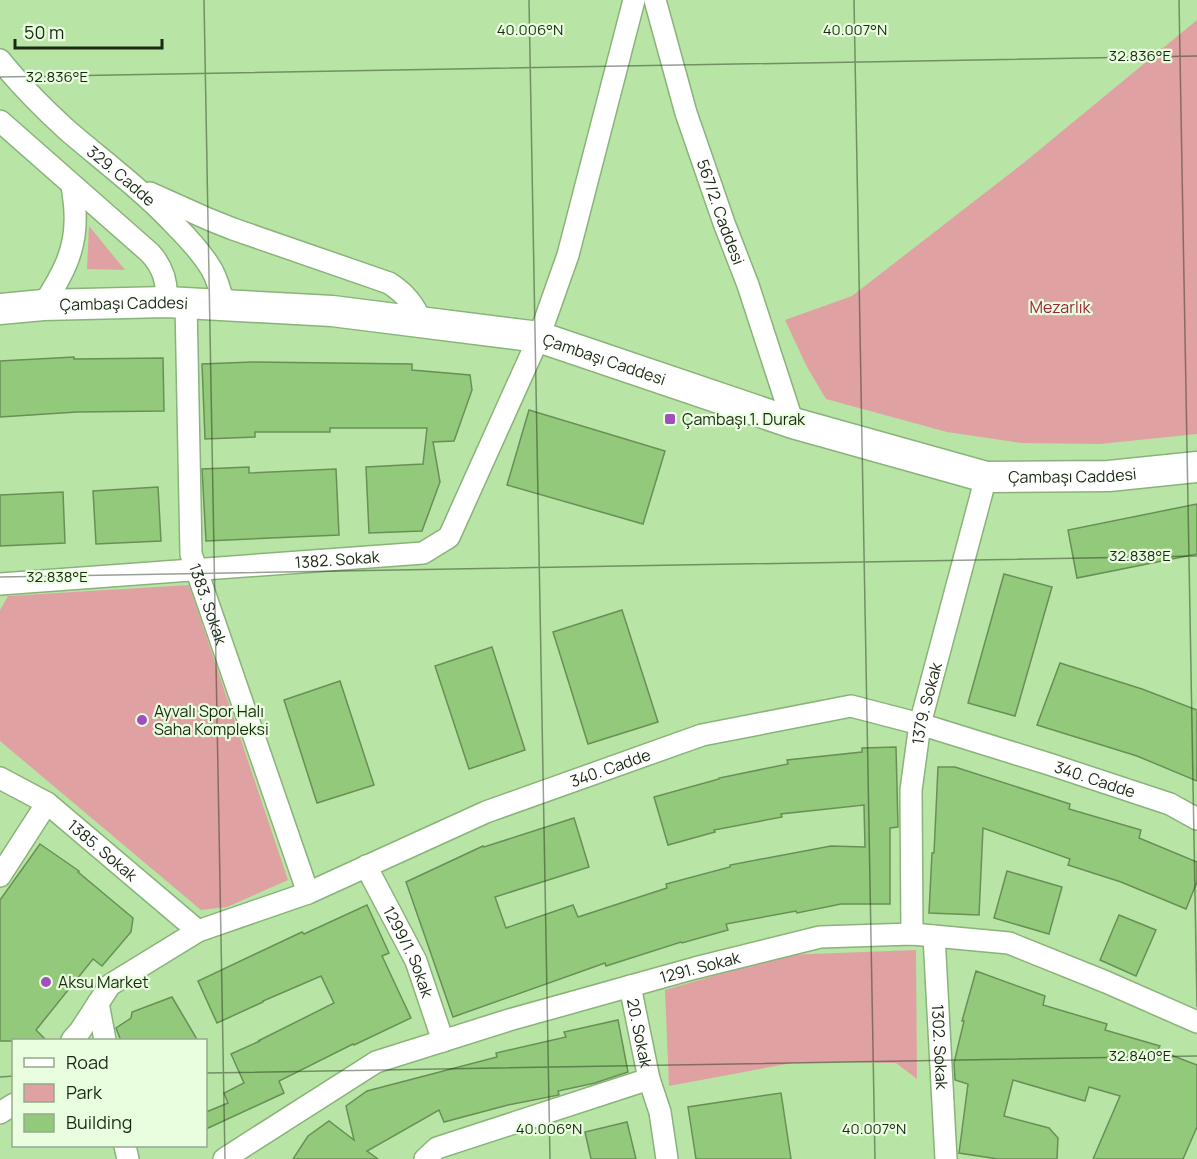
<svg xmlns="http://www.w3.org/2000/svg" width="1197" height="1159" font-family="Manrope,sans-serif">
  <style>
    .green { fill: #e0a1a3 }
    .building { fill: #92c97a; stroke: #689056; stroke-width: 1.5 }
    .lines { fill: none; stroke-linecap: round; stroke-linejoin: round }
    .street-casing { stroke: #89b378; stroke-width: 24 }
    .secondary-casing { stroke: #89b378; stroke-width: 33 }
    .street { stroke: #fff; stroke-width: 21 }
    .secondary { stroke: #fff; stroke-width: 30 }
    .ticks { fill: none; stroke: #1a2a12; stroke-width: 1.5; stroke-opacity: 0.45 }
    .poi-dot { fill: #a14fbe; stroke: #e8fedf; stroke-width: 2 }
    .labels { text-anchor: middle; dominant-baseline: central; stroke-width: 4.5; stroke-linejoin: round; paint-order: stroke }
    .street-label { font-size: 16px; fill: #1a2a12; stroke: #e8fedf }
    .park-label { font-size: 16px; fill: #9a2538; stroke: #e8fedf }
    .poi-label { font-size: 16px; fill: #1a2a12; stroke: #e8fedf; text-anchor: start }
    .ticks-label { font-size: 15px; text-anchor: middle; fill: #1a2a12; stroke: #e8fedf; stroke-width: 4.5; stroke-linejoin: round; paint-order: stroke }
  </style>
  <rect width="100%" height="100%" fill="#b8e4a6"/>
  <g class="green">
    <path d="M1197 20V434L1100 444 1021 443 947 432 826 399 807 367 785 320 852 296 1026 161Z"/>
    <path d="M89 226 125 270 87 269Z"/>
    <path d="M189 585 288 880 227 907 201 910 0 741V610L8 596Z"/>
    <path d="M916 950 917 1079 896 1063 856 1062 792 1063 669 1086 665 990 786 955Z"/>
  </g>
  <g class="building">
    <path d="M74 357V359L163 358 164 411 77 412 0 417V361Z"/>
    <path d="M252 362 412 364V370L470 375 472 390 454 441 433 442 440 482 422 531 369 533 366 467 423 464 427 428H330V432H255V437L205 439 202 364Z"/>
    <path d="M529 410 665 451 643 524 507 485Z"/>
    <path d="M249 467V473L336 469 339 535 206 541 202 469Z"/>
    <path d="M158 487 161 541 96 544 93 491Z"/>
    <path d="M63 492 65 543 0 546V495Z"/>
    <path d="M1197 504V554L1077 578 1068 530Z"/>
    <path d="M1004 574 1052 587 1015 716 968 703Z"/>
    <path d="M622 610 658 722 588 744 553 632Z"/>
    <path d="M492 647 525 750 469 769 435 666Z"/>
    <path d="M1060 663 1142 689 1197 710V781L1137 756 1037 725Z"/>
    <path d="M340 681 374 785 317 803 284 700Z"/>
    <path d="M896 747 898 827 890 828V904H841L797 913 796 911 726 924 728 930 682 943 681 942 606 966 605 963 453 1017 406 882 483 846 484 847 574 818 589 867 495 897 506 928 573 905 578 917 667 888 666 884 730 867V865L831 846 865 847 864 805 781 814 782 817 714 830 715 832 668 845 654 797 719 779V778L788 764 787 760 862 752V748Z"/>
    <path d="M938 767H955L1070 804 1069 809 1141 830 1139 838 1197 862V882L1186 909 1121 882 1068 865 1070 859 983 828 979 915 929 913 932 853H934Z"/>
    <path d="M40 844 79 871 78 872 133 918 131 932 102 966 93 959 36 1030 47 1041H0V900Z"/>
    <path d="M1007 871 1062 887 1049 934 994 918Z"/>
    <path d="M367 905 389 953 382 956 411 1018 354 1045 353 1044 279 1081 284 1093 206 1129V1112L228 1103 224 1093 244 1083 231 1054 260 1041H258L334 1003 321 976 263 1001V1002L217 1023 198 981 302 932 304 934Z"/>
    <path d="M1119 915 1156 930 1136 976 1100 960Z"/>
    <path d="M976 971 1045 996 1043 1005 1107 1024 1105 1030 1160 1046 1158 1050 1197 1065V1127L1183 1159H1093L1120 1096 1089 1087 1085 1101 1013 1080 1004 1116 1049 1128 1058 1138 1057 1159H998L959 1153 968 1084 955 1080 954 1063 964 1021H962Z"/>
    <path d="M172 997 198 1041H121L116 1028 131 1018 132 1012Z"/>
    <path d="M618 1020 628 1072 595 1083 558 1091 559 1095 508 1105 444 1122 439 1110 367 1151 378 1159H293L308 1136 329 1121 354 1140 346 1106 367 1091 497 1057 496 1053 566 1037 564 1032Z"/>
    <path d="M781 1093 791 1159H696L688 1107Z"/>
    <path d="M627 1122 636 1159H591L585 1132Z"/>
  </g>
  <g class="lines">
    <g class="street-casing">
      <g id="street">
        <path id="s1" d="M655 0 686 113 724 223 748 285 793 423"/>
        <path id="s2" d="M0 60C20 85 43 108 67 130 103 161 141 189 174 224 188 238 202 253 212 270 218 281 221 293 224 305"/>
        <path d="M0 121 150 253C163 267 168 282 166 302"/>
        <path d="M150 193 208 219 233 229 389 283C405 293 415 305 421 322"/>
        <path id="s3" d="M186 303 191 554 308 893"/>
        <path d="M43 305C62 276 77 250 75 213 75 204 73 194 72 185"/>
        <path id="s4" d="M0 584 423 553 449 537 539 337 568 255 634 0"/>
        <path id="s5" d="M0 778 47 803 198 931"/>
        <path id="s6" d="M366 866 416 961 443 1041"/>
        <path d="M0 876 47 803"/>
        <path id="s7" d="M912 934 911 790 920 724 986 477"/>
        <path id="s8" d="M934 936 946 1159"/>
        <path id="s9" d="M630 986 649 1079 660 1112 667 1159"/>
        <path d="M98 1003 105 1040"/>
        <path id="s10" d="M72 1040 80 1031 110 985 198 931 308 893 486 812 702 735 851 706 920 724 1049 764 1170 804 1197 819"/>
        <path d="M0 1113 14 1104"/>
        <path d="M125 1146 128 1159"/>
        <path id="s11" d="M224 1159 376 1062 509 1020 695 968 820 937 912 934 1009 943 1106 982 1197 1022"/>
        <path d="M425 1159 437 1148 649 1079"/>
      </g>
    </g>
    <g class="secondary-casing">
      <g id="secondary">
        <path id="s12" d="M0 309 43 305 166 302 332 311 539 337 793 423 986 477 1109 476 1197 467"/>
      </g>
    </g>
    <use href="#street" class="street"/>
    <use href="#secondary" class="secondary"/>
  </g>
  <path class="ticks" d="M204 0 225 1159M529 0 550 1159M854 0 875 1159M1179 0 1197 1007M0 77 1197 56M0 577 1197 556M206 1073 1197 1056M0 1077 14 1076"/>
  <g class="poi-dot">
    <rect x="664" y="413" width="12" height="12" rx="3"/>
    <circle cx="142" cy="720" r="6"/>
    <circle cx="46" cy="982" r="6"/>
  </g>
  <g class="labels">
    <g class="street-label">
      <text stroke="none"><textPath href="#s2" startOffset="168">329. Cadde</textPath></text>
      <text stroke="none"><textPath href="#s1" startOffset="222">567/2. Caddesi</textPath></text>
      <text stroke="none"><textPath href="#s12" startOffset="124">Çambaşı Caddesi</textPath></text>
      <text stroke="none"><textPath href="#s12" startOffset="610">Çambaşı Caddesi</textPath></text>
      <text stroke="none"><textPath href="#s12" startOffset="1096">Çambaşı Caddesi</textPath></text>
      <text stroke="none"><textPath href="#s4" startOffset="338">1382. Sokak</textPath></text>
      <text stroke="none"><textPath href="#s3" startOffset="304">1383. Sokak</textPath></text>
      <text stroke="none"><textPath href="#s7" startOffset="232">1379. Sokak</textPath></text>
      <text stroke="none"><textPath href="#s10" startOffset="614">340. Cadde</textPath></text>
      <text stroke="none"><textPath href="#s10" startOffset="1118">340. Cadde</textPath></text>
      <text stroke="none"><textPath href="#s5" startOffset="126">1385. Sokak</textPath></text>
      <text stroke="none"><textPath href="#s6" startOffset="96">1299/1. Sokak</textPath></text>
      <text stroke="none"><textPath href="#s11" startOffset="518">1291. Sokak</textPath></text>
      <text stroke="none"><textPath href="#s9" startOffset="48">20. Sokak</textPath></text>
      <text stroke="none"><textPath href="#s8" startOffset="111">1302. Sokak</textPath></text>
    </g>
    <g class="park-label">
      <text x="1060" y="307">Mezarlık</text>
    </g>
    <g class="poi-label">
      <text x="682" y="419">Çambaşı 1. Durak</text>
      <text x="154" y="711">Ayvalı Spor Halı<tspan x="154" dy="18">Saha Kompleksi</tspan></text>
      <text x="58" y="982">Aksu Market</text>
    </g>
  </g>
  <g class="ticks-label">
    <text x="530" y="35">40.006°N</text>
    <text x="855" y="35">40.007°N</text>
    <text x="1140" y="61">32.836°E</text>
    <text x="57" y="82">32.836°E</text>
    <text x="1140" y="561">32.838°E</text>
    <text x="57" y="582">32.838°E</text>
    <text x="1140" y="1061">32.840°E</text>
    <text x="549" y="1134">40.006°N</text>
    <text x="874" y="1134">40.007°N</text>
  </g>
  <rect x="12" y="1039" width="195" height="108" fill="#e8fedf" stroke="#96a98d" stroke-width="1.5"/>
  <rect x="24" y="1058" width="30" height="9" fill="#ffffff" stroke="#96a98d" stroke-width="1.5"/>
  <text x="66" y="1069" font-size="18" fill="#1a2a12">Road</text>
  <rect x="24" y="1084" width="30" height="18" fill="#e0a1a3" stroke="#96a98d" stroke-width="1.5"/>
  <text x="66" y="1099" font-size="18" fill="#1a2a12">Park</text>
  <rect x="24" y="1114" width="30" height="18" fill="#92c97a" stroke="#96a98d" stroke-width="1.5"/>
  <text x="66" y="1129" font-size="18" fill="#1a2a12">Building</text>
  <path d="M15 39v9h147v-9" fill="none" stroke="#1a2a12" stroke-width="3"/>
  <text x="24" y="39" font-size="18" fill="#1a2a12" stroke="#e8fedf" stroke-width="4.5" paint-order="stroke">50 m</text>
</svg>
